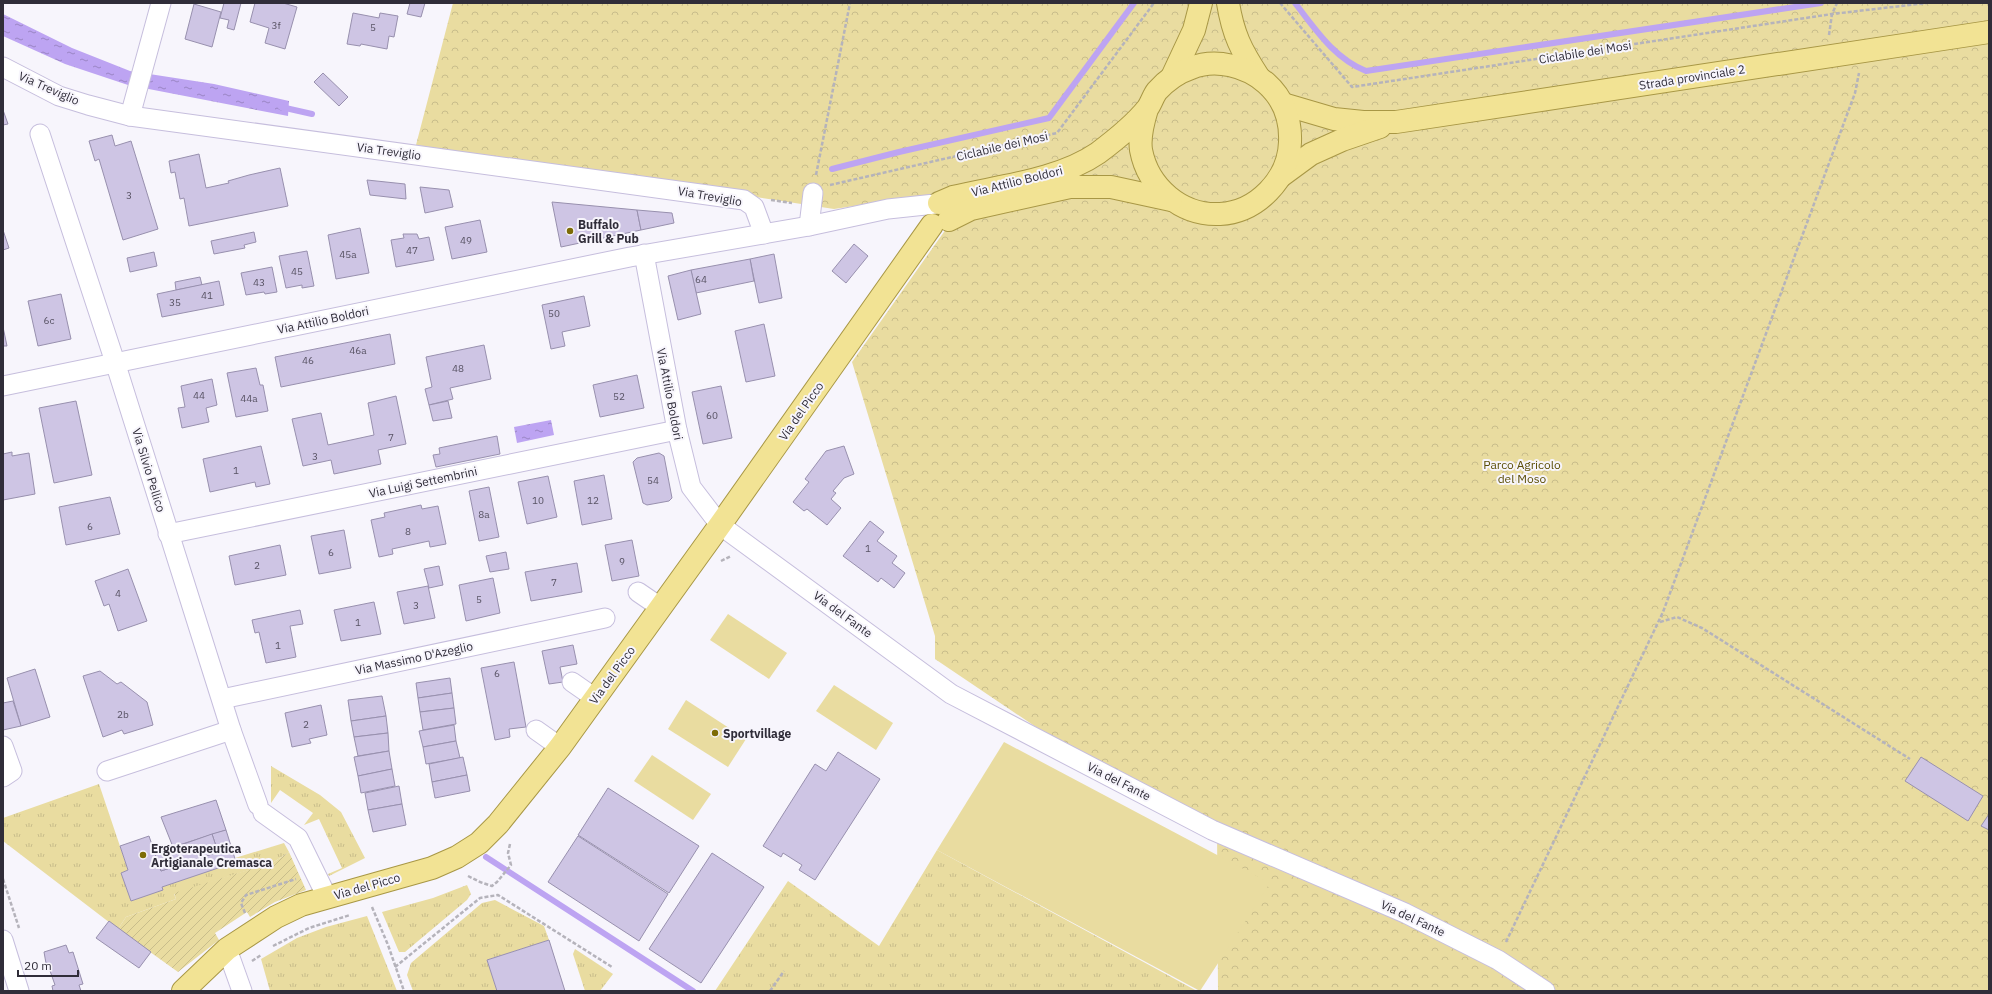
<svg xmlns="http://www.w3.org/2000/svg" width="1992" height="994" font-family="'IBM Plex Sans',sans-serif">
  <style>
    .grass { fill: url(#grass-tufts) }
    .forest { fill: url(#forest-crowns) }
    .garden { fill: url(#garden-furrows) }
    .pitch { fill: #e9dca0 }
    .water { fill: url(#water-ripples) }
    .lines { fill: none; stroke-linecap: round; stroke-linejoin: round }
    .stream { stroke: #bda4f2; stroke-width: 6 }
    .building { fill: #cec5e4; stroke: #9890ae }
    .minor-casing { stroke: #c6bedd; stroke-width: 21 }
    .major-casing { stroke: #a89745; stroke-width: 24 }
    .path { stroke: #b5b3bb; stroke-width: 2.5; stroke-dasharray: 4 2; stroke-linecap: butt }
    .minor { stroke: #fff; stroke-width: 19 }
    .major { stroke: #f2e394; stroke-width: 22 }
    .poi-dot { fill: #7d6c06; stroke: #f7f5fc; stroke-width: 1.5 }
    .labels { text-anchor: middle; dominant-baseline: central; stroke-width: 4; stroke-linejoin: round; paint-order: stroke }
    .number-label { font-size: 10px; fill: #585364 }
    .street-label { font-size: 12px; fill: #302d39; stroke: #f7f5fc }
    .poi-label { font-size: 12px; font-weight: bold; fill: #302d39; stroke: #f7f5fc; text-anchor: start }
    .park-label { font-size: 12px; fill: #5b4e05; stroke: #f7f5fc }
  </style>
  <defs>
    <pattern id="grass-tufts" width="24" height="20" patternUnits="userSpaceOnUse"><rect width="24" height="20" fill="#e9dca0"/><path d="M3 7l-1-3M5 7V3M7 7l1-3M15 17l-1-3M17 17v-4M19 17l1-3" fill="none" stroke="#c8bd8b"/></pattern>
    <pattern id="forest-crowns" width="20" height="18" patternUnits="userSpaceOnUse"><rect width="20" height="18" fill="#e9dca0"/><path d="M2 6a3 3 0 1 1 6 0M12 15a3 3 0 1 1 6 0" fill="none" stroke="#c8bd8b"/></pattern>
    <pattern id="garden-furrows" width="10" height="10" patternUnits="userSpaceOnUse"><rect width="10" height="10" fill="#e9dca0"/><path d="M-1 1l2-2M0 10L10 0M9 11l2-2" fill="none" stroke="#c8bd8b"/></pattern>
    <pattern id="water-ripples" width="26" height="14" patternUnits="userSpaceOnUse"><rect width="26" height="14" fill="#bda4f2"/><path d="M2 4q2-2 4 0t4 0M15 11q2-2 4 0t4 0" fill="none" stroke="#9a86c5"/></pattern>
  </defs>
  <rect width="100%" height="100%" fill="#f7f5fc"/>
  <g class="grass">
    <path d="M271 766 320 795 341 812 365 858 329 876 328 874 342 868 319 819 304 825 313 813 280 790 271 803Z"/>
    <path d="M99 784 128 870 121 873 131 901 162 890V887L236 862 235 858 284 843 289 852 274 862 174 894 176 899 126 917 118 929 3 841V818Z"/>
    <path d="M937 850 1197 991H715L788 881 879 946Z"/>
    <path d="M467 885 471 894 467 900 405 952H399L382 912 433 898Z"/>
    <path d="M495 900 544 926 549 940 487 960 497 991H413L407 975 411 963 482 903Z"/>
    <path d="M367 916 397 991H270L261 959 297 938 326 927Z"/>
    <path d="M575 949 613 974 600 991H585L573 954Z"/>
  </g>
  <path class="forest" d="M453 3H1989V991H1218L1217 825 1079 756 935 659V636L852 362 975 188 834 209 416 145Z"/>
  <path class="garden" d="M289 852 306 890 275 902 250 917 247 912 215 933 219 940 178 972 118 929 126 917 176 899 174 893 274 862Z"/>
  <g class="pitch">
    <path d="M728 614 787 653 769 679 710 640Z"/>
    <path d="M834 685 893 723 876 750 816 711Z"/>
    <path d="M686 700 746 739 728 767 668 729Z"/>
    <path d="M1004 742 1270 883 1200 991 937 850Z"/>
    <path d="M652 755 711 794 693 820 634 781Z"/>
  </g>
  <g class="water">
    <path d="M3 14 72 48 130 71 214 84 289 101 288 116 128 85 65 64 3 36Z"/>
    <path d="M551 420 554 435 517 443 514 427Z"/>
  </g>
  <g class="lines">
    <g class="stream">
      <path d="M1295 3C1316 30 1334 58 1366 71L1821 3"/>
      <path d="M281 107 312 114"/>
      <path d="M832 169 899 152 1049 118 1134 3"/>
      <path d="M486 857 693 991"/>
    </g>
  </g>
  <g class="building">
    <path d="M224 3H241L234 30 227 28 229 20 220 18Z"/>
    <path d="M255 3H283L297 7 285 49 265 43 269 28 250 22Z"/>
    <path d="M410 3H425L421 17 407 14Z"/>
    <path d="M194 4 221 12 212 47 185 39Z"/>
    <path d="M353 13 379 18 380 13 398 16 394 37 389 36 387 49 361 44 360 46 347 44Z"/>
    <path d="M323 73 348 97 339 106 314 82Z"/>
    <path d="M3 110 8 124 3 125Z"/>
    <path d="M112 135 115 146 131 141 158 229 123 240 99 159 95 161 89 141Z"/>
    <path d="M199 154 206 188 229 183 228 181 249 175 280 168 288 206 189 226 184 198 180 199 175 172 171 173 169 161Z"/>
    <path d="M367 180 405 184 406 199 370 195Z"/>
    <path d="M420 187 449 190 453 207 425 213Z"/>
    <path d="M552 202 637 210 641 230 561 247Z"/>
    <path d="M637 210 672 213 674 223 641 230Z"/>
    <path d="M480 220 487 252 452 259 445 227Z"/>
    <path d="M360 228 369 273 336 279 328 235Z"/>
    <path d="M3 230 9 248 3 250Z"/>
    <path d="M254 232 256 242 244 245 245 248 214 254 211 241Z"/>
    <path d="M403 234H417L419 239 429 237 434 260 396 267 391 240 404 238Z"/>
    <path d="M854 244 868 256 846 283 832 271Z"/>
    <path d="M307 251 314 286 302 288V285L286 288 279 256Z"/>
    <path d="M154 252 157 266 130 272 127 258Z"/>
    <path d="M774 254 782 298 759 303 750 259Z"/>
    <path d="M750 259 754 281 696 293 691 270Z"/>
    <path d="M272 267 277 292 265 294 264 292 246 295 241 273Z"/>
    <path d="M691 270 701 314 678 320 668 276Z"/>
    <path d="M200 277 202 285 176 290 175 282Z"/>
    <path d="M219 281 224 305 162 317 157 294Z"/>
    <path d="M61 294 71 339 38 346 28 301Z"/>
    <path d="M584 296 590 326 562 332 565 346 551 349 542 305Z"/>
    <path d="M764 324 775 376 746 382 735 331Z"/>
    <path d="M3 327 7 346H3Z"/>
    <path d="M390 334 395 364 281 387 275 357Z"/>
    <path d="M484 345 491 379 450 388 453 399 429 405 425 389 432 387 426 357Z"/>
    <path d="M256 368 260 385H263L268 411 236 417 227 373Z"/>
    <path d="M637 375 644 408 600 417 593 385Z"/>
    <path d="M212 379 217 405 206 408 209 422 182 428 178 408 185 407 181 386Z"/>
    <path d="M721 386 732 438 703 444 692 392Z"/>
    <path d="M396 396 406 444 378 450 381 464 334 474 331 460 303 466 292 419 321 413 328 445 374 435 368 403Z"/>
    <path d="M76 401 92 475 54 483 39 408Z"/>
    <path d="M448 401 452 418 433 421 429 405Z"/>
    <path d="M497 436 500 454 436 467 433 455 440 454 439 448Z"/>
    <path d="M261 446 270 484 256 487 255 482 210 492 203 459Z"/>
    <path d="M844 446 854 474 844 478 833 491 836 493 831 499 841 508 827 525 807 509 804 511 793 502 809 482 805 479 826 451Z"/>
    <path d="M12 452V456L29 453 35 494 3 500V454Z"/>
    <path d="M659 453 664 456 672 498 669 501 647 505 643 503 633 462 637 458Z"/>
    <path d="M604 475 612 519 582 525 574 481Z"/>
    <path d="M548 476 557 517 527 524 518 482Z"/>
    <path d="M489 487 499 537 479 541 469 491Z"/>
    <path d="M110 497 120 534 66 545 59 507Z"/>
    <path d="M421 505 422 509 438 506 446 544 430 547 429 541 392 549 393 554 379 557 371 520 385 517 384 513Z"/>
    <path d="M870 521 884 532 877 541 897 556 892 563 905 573 894 588 881 578 878 582 843 556Z"/>
    <path d="M344 530 351 568 319 574 311 536Z"/>
    <path d="M632 540 639 576 612 581 605 545Z"/>
    <path d="M280 545 286 575 235 585 229 556Z"/>
    <path d="M506 552 509 569 490 572 486 556Z"/>
    <path d="M577 563 582 592 531 601 525 572Z"/>
    <path d="M439 566 443 585 429 588 424 569Z"/>
    <path d="M128 569 147 621 118 631 109 604 104 606 95 581Z"/>
    <path d="M493 578 500 613 466 621 459 585Z"/>
    <path d="M428 586 435 618 404 624 397 592Z"/>
    <path d="M374 602 381 634 341 641 334 610Z"/>
    <path d="M300 610 303 624 290 626 296 657 266 663 259 632 255 633 252 620Z"/>
    <path d="M573 645 577 664 560 667 563 682 549 684 542 651Z"/>
    <path d="M514 662 526 727 509 729 510 737 495 740 481 668Z"/>
    <path d="M35 669 50 717 21 726 7 678Z"/>
    <path d="M100 671 117 684 121 682 147 702 153 725 124 734 122 730 103 737 83 676Z"/>
    <path d="M450 678 452 693 418 698 416 683Z"/>
    <path d="M452 693 454 708 420 712 418 698Z"/>
    <path d="M382 696 386 716 351 721 348 700Z"/>
    <path d="M13 701 21 726 3 730V703Z"/>
    <path d="M321 705 327 735 309 739 311 743 292 747 285 713Z"/>
    <path d="M454 708 456 724 423 730 420 712Z"/>
    <path d="M386 716 388 733 354 737 351 721Z"/>
    <path d="M454 725 456 741 423 747 419 731Z"/>
    <path d="M388 733 389 751 358 756 354 737Z"/>
    <path d="M456 741 460 758 426 764 423 747Z"/>
    <path d="M389 751 392 769 358 776 354 757Z"/>
    <path d="M838 752 880 779 815 880 799 870 802 865 783 853 781 857 763 846 815 764 826 771Z"/>
    <path d="M463 757 467 775 432 782 429 764Z"/>
    <path d="M1921 757 1983 796 1968 821 1905 781Z"/>
    <path d="M392 769 395 786 361 793 358 776Z"/>
    <path d="M467 775 470 791 435 798 432 782Z"/>
    <path d="M399 786 402 804 368 810 365 793Z"/>
    <path d="M608 788 699 846 669 893 578 835Z"/>
    <path d="M216 800 226 830 173 847 161 817Z"/>
    <path d="M402 804 406 825 373 832 368 810Z"/>
    <path d="M1989 814V830L1981 826Z"/>
    <path d="M226 830 236 862 162 887 163 890 131 901 121 873 128 870 120 846 149 836 161 871 218 852 212 834Z"/>
    <path d="M212 834 218 852 161 871 155 854Z"/>
    <path d="M578 836 668 894 639 941 548 882Z"/>
    <path d="M712 853 764 887 701 983 649 949Z"/>
    <path d="M109 921 151 952 139 968 96 938Z"/>
    <path d="M549 940 565 991H497L487 960Z"/>
    <path d="M66 945 69 953 73 952 83 984 79 985 81 991H53L52 986 55 985 49 968 47 969 44 952Z"/>
  </g>
  <g class="lines">
    <g class="minor-casing">
      <g id="minor">
        <path d="M3 67 59 96 88 105 130 116 744 200 754 207 764 234"/>
        <path d="M130 116 161 3"/>
        <path d="M40 134 115 362 231 730 258 805"/>
        <path d="M809 226 813 193"/>
        <path d="M644 254 677 430 691 487 720 525 951 694 1212 830 1405 913 1498 960 1545 991"/>
        <path d="M3 386 630 257 809 226 888 209 935 204"/>
        <path d="M168 534 677 430"/>
        <path d="M638 592 660 607"/>
        <path d="M572 682 595 698"/>
        <path d="M222 699 605 618"/>
        <path d="M536 730 560 747"/>
        <path d="M3 746 12 771 3 777"/>
        <path d="M107 771 231 730"/>
        <path d="M263 813 298 838 327 897"/>
        <path d="M3 940 19 991"/>
        <path d="M227 949 242 991"/>
      </g>
    </g>
    <g class="major-casing">
      <g id="major">
        <path d="M1228 3C1233 34 1241 50 1258 76"/>
        <path d="M1172 77 1194 30 1201 3"/>
        <path d="M1283 104 1334 119 1363 122H1396L1989 32"/>
        <path d="M1281 176 1311 154 1342 140 1380 127"/>
        <path d="M939 203 953 197C999 186 1059 180 1098 153 1114 141 1134 125 1147 109 1151 104 1153 96 1157 91 1166 81 1179 72 1191 68 1216 58 1246 66 1266 83 1283 98 1291 119 1290 142 1289 179 1257 212 1220 214 1181 216 1148 187 1141 150 1139 136 1143 122 1147 109"/>
        <path d="M949 220 971 209 1070 187H1111L1171 200"/>
        <path d="M183 991 227 949 276 917 301 905 432 868 457 857 479 843 498 824 560 747 720 525 932 225"/>
      </g>
    </g>
    <g class="path">
      <path d="M1280 3 1352 87 1832 14 1927 3"/>
      <path d="M1829 35 1832 14 1837 3"/>
      <path d="M816 175 850 3"/>
      <path d="M830 185 1057 133 1154 3"/>
      <path d="M771 200 792 203"/>
      <path d="M721 561 731 556"/>
      <path d="M1660 622 1677 617 1702 628 1910 759"/>
      <path d="M468 876 480 882 492 886 497 882 511 865 508 853 510 844"/>
      <path d="M3 879 19 928"/>
      <path d="M372 907 388 945 404 991"/>
      <path d="M245 913 241 903 246 895 296 879"/>
      <path d="M1506 942 1663 612 1855 93 1859 73"/>
      <path d="M273 946 309 928 350 915"/>
      <path d="M252 961 261 955"/>
      <path d="M395 967 480 898 498 895 612 967"/>
      <path d="M770 991 784 971"/>
    </g>
    <use href="#minor" class="minor"/>
    <use href="#major" class="major"/>
  </g>
  <g class="poi-dot">
    <circle cx="570" cy="231" r="4"/>
    <circle cx="715" cy="733" r="4"/>
    <circle cx="143" cy="855" r="4"/>
  </g>
  <g class="labels">
    <g class="number-label">
      <text x="276" y="25">3f</text>
      <text x="373" y="27">5</text>
      <text x="129" y="195">3</text>
      <text x="466" y="240">49</text>
      <text x="412" y="250">47</text>
      <text x="348" y="254">45a</text>
      <text x="297" y="271">45</text>
      <text x="701" y="279">64</text>
      <text x="259" y="282">43</text>
      <text x="207" y="295">41</text>
      <text x="175" y="302">35</text>
      <text x="554" y="313">50</text>
      <text x="49" y="320">6c</text>
      <text x="358" y="350">46a</text>
      <text x="308" y="360">46</text>
      <text x="458" y="368">48</text>
      <text x="199" y="395">44</text>
      <text x="619" y="396">52</text>
      <text x="249" y="398">44a</text>
      <text x="712" y="415">60</text>
      <text x="391" y="437">7</text>
      <text x="315" y="456">3</text>
      <text x="236" y="470">1</text>
      <text x="653" y="480">54</text>
      <text x="538" y="500">10</text>
      <text x="593" y="500">12</text>
      <text x="484" y="514">8a</text>
      <text x="90" y="526">6</text>
      <text x="408" y="531">8</text>
      <text x="868" y="548">1</text>
      <text x="331" y="552">6</text>
      <text x="622" y="561">9</text>
      <text x="257" y="565">2</text>
      <text x="554" y="582">7</text>
      <text x="118" y="593">4</text>
      <text x="479" y="599">5</text>
      <text x="416" y="605">3</text>
      <text x="358" y="622">1</text>
      <text x="278" y="645">1</text>
      <text x="497" y="673">6</text>
      <text x="123" y="714">2b</text>
      <text x="306" y="724">2</text>
    </g>
    <g class="street-label">
      <text transform="translate(1585 52) rotate(-9)">Ciclabile dei Mosi</text>
      <text transform="translate(1692 77) rotate(-9)">Strada provinciale 2</text>
      <text transform="translate(49 88) rotate(24)">Via Treviglio</text>
      <text transform="translate(1002 146) rotate(-13)">Ciclabile dei Mosi</text>
      <text transform="translate(389 151) rotate(8)">Via Treviglio</text>
      <text transform="translate(1017 181) rotate(-14)">Via Attilio Boldori</text>
      <text transform="translate(710 196) rotate(10)">Via Treviglio</text>
      <text transform="translate(323 320) rotate(-12)">Via Attilio Boldori</text>
      <text transform="translate(670 394) rotate(79)">Via Attilio Boldori</text>
      <text transform="translate(801 411) rotate(-55)">Via del Picco</text>
      <text transform="translate(149 470) rotate(73)">Via Silvio Pellico</text>
      <text transform="translate(423 482) rotate(-12)">Via Luigi Settembrini</text>
      <text transform="translate(843 614) rotate(36)">Via del Fante</text>
      <text transform="translate(414 658) rotate(-12)">Via Massimo D'Azeglio</text>
      <text transform="translate(612 675) rotate(-54)">Via del Picco</text>
      <text transform="translate(1119 781) rotate(27)">Via del Fante</text>
      <text transform="translate(367 886) rotate(-16)">Via del Picco</text>
      <text transform="translate(1413 918) rotate(25)">Via del Fante</text>
    </g>
    <g class="poi-label">
      <text x="578" y="224">Buffalo<tspan x="578" dy="14">Grill &amp; Pub</tspan></text>
      <text x="723" y="733">Sportvillage</text>
      <text x="151" y="848">Ergoterapeutica<tspan x="151" dy="14">Artigianale Cremasca</tspan></text>
    </g>
    <g class="park-label">
      <text x="1522" y="464">Parco Agricolo<tspan x="1522" dy="14">del Moso</tspan></text>
    </g>
  </g>
  <rect width="1992" height="994" fill="none" stroke="#302d39" stroke-width="8"/>
  <path d="M18 970v6h60v-6" fill="none" stroke="#302d39" stroke-width="2"/>
  <text x="24" y="970" font-size="12" fill="#302d39" stroke="#f7f5fc" stroke-width="3" paint-order="stroke">20 m</text>
</svg>
